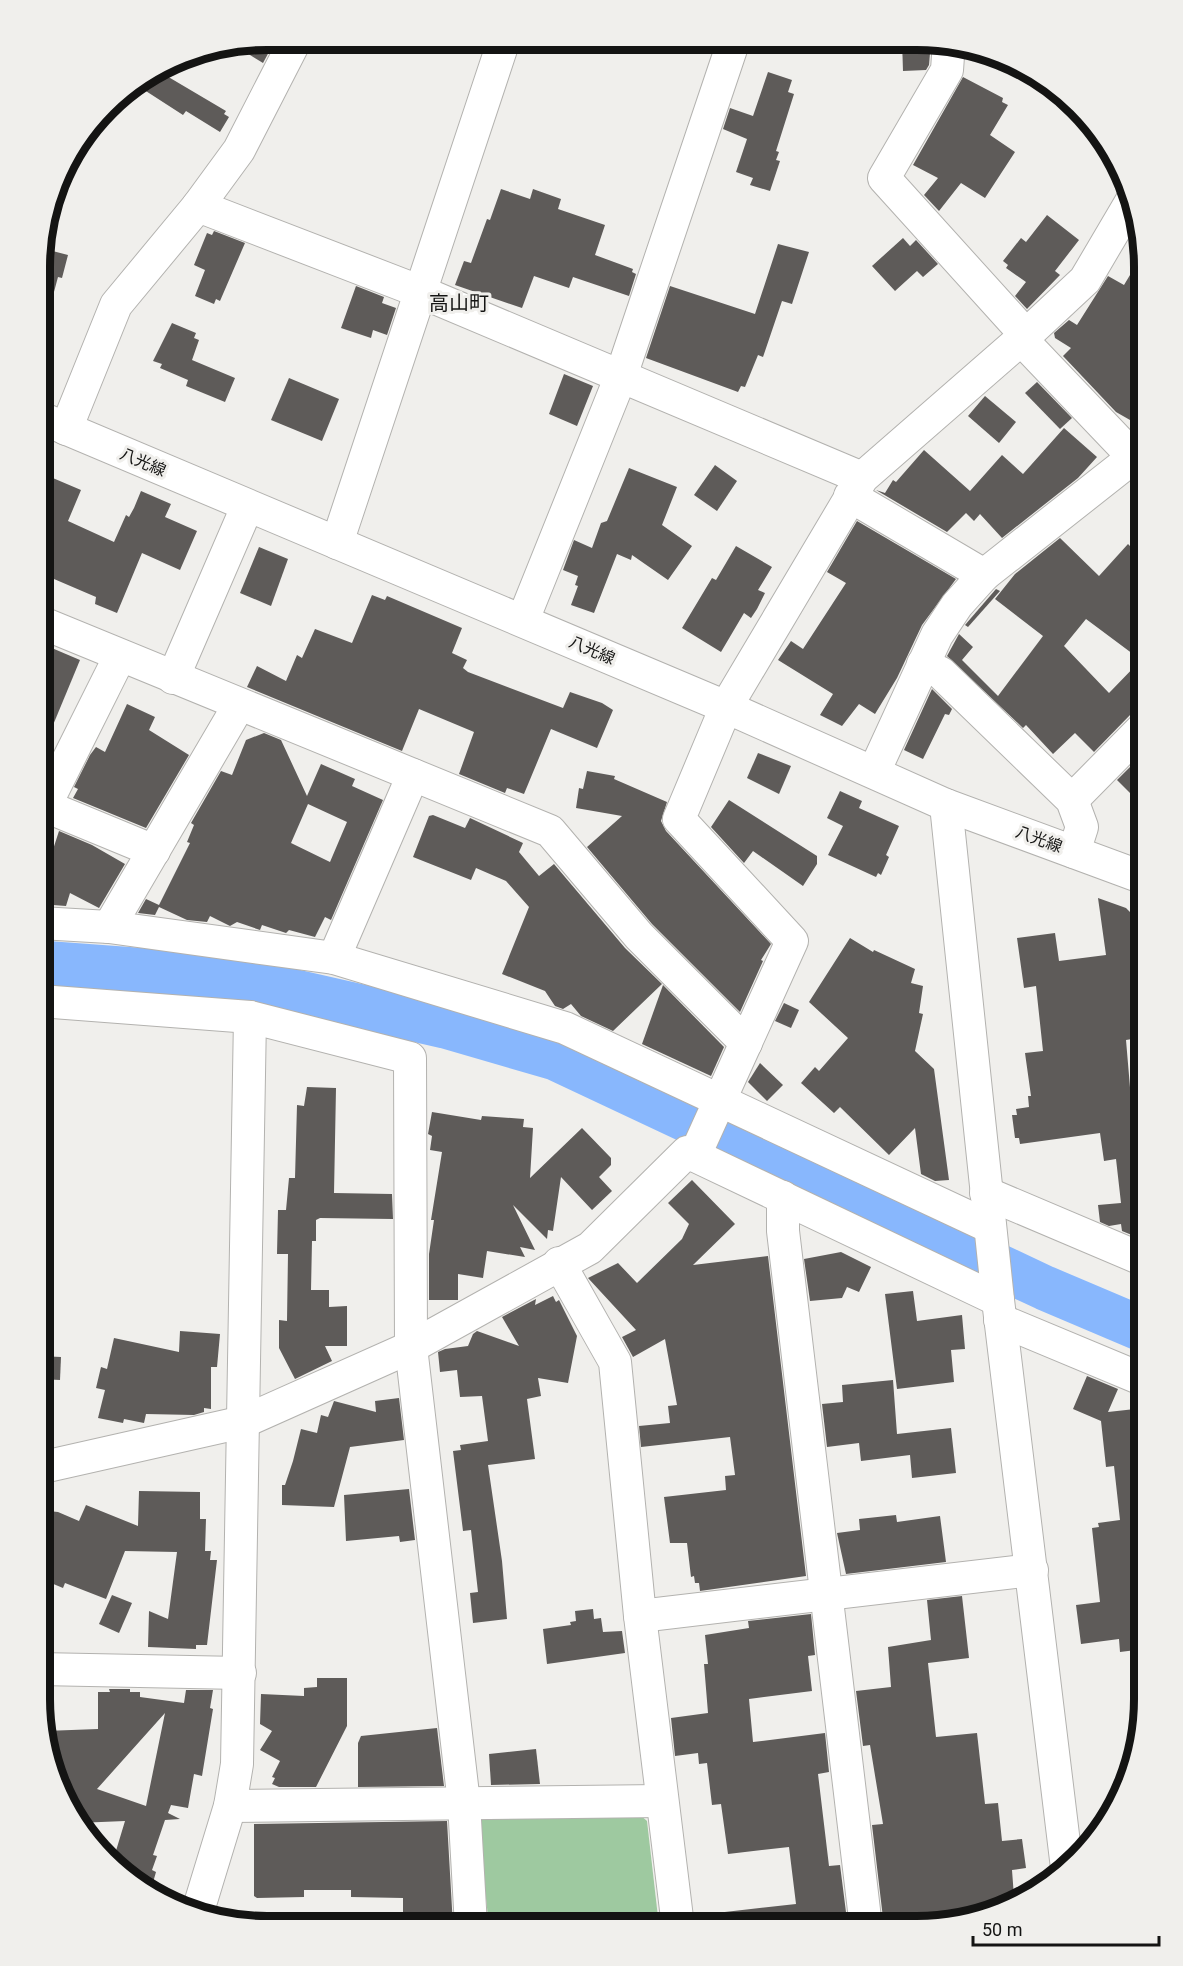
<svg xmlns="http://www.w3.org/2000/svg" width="1183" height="1966" font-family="Roboto,'Noto Sans JP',sans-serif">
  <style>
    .green { fill: #9ec9a0 }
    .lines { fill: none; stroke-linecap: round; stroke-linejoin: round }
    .river { stroke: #88b7fd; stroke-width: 45 }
    .building { fill: #5e5b59; fill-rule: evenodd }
    .minor-casing { stroke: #b3b2af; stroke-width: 34 }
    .minor { stroke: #fff; stroke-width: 32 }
    .labels { text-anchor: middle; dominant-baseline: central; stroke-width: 6; stroke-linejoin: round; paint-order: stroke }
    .street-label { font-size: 16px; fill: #141413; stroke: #f0efec }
    .quarter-label { font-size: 20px; fill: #141413; stroke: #f0efec }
    .rim { fill: none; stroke: #141413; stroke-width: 8 }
  </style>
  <rect width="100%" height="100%" fill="#f0efec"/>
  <path class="green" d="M639 1814 647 1821 659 1926H489L478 1824 484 1815Z"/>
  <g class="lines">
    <path class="river" d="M40 963 230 977 445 1026 555 1058 1045 1288 1144 1330"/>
  </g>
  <g class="building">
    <path d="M266 39H276L263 63 234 45Z"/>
    <path d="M902 41H931L929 65 926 70 903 71Z"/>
    <path d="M155 72H160L226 111 224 114 229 117 220 132 186 111 183 115 135 84Z"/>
    <path d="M768 72 792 80 788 92 794 94 776 151 779 152 776 160 780 161 770 191 750 185 753 178 736 172 747 139 723 129 730 108 753 116Z"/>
    <path d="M963 77 1003 98 1002 102 1008 105 990 135 1015 152 985 198 961 183 939 211 924 195 938 178 913 165Z"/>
    <path d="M501 189 530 199 533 189 561 199 558 209 605 225 595 255 633 269 632 272 636 274 629 296 573 277 569 288 534 276 522 308 455 285 464 261 471 263 487 219 490 220Z"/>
    <path d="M1047 215 1079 240 1055 271 1060 275 1027 309 1015 296 1026 282 1006 268 1008 265 1003 261 1021 238 1026 242Z"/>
    <path d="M214 231 245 243 220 301 216 299 214 304 195 296 205 270 194 265 207 233 212 235Z"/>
    <path d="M903 238 910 246 916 240 938 264 923 277 917 271 895 291 872 266Z"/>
    <path d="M778 244 809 252 792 304 782 301 763 357 758 355 745 387 741 386 738 392 646 358 670 286 755 314Z"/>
    <path d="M41 248 68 255 62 278 58 277 47 318 41 317Z"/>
    <path d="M1142 255 1144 266V428L1116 412 1063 356 1071 348 1055 338 1054 333 1069 320 1077 325 1108 276 1124 285Z"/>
    <path d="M356 286 384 297 382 303 396 308 387 335 373 330 371 338 341 328Z"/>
    <path d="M172 323 196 333 194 338 199 340 192 360 235 378 225 402 186 386 188 380 160 368 162 364 153 361Z"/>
    <path d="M564 374 593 386 577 426 549 414Z"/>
    <path d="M289 378 339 399 322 441 271 420Z"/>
    <path d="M1037 382 1072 418 1060 429 1025 393Z"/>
    <path d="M985 396 1016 422 999 443 968 416Z"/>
    <path d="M1064 428 1097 457 1078 478 1002 538 980 514 974 521 966 513 947 532 876 490 885 493 893 480 896 482 924 450 970 491 1002 455 1023 474Z"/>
    <path d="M715 465 737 481 717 511 694 495Z"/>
    <path d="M629 468 677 487 662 525 692 546 668 580 632 555 631 560 617 554 594 613 571 605 578 586 575 585 578 576 563 570 574 540 592 548 601 523 607 521Z"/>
    <path d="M41 473 81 490 68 521 114 542 126 515 129 517 134 508 141 491 171 504 165 517 197 531 180 570 142 553 117 613 95 604 96 597 40 573Z"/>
    <path d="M857 521 956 579 922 625 897 678 875 714 859 704 842 726 820 715 833 694 778 660 791 641 803 649 846 583 827 572Z"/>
    <path d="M1144 537V592L1134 604V607L1140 612 1132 623 1144 632V710L1131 714 1094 752 1075 733 1053 754 1026 725 1023 728 947 656 959 634 973 647 962 660 998 696 1043 636 995 599 1015 574 1060 538 1099 576 1128 544 1133 549ZM1086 619 1141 660 1109 693 1064 646Z"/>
    <path d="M736 546 772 567 758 590 765 593 757 609 751 618 744 613 721 652 682 628 712 578 716 580Z"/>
    <path d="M259 547 288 559 271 606 240 593Z"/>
    <path d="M996 589 1000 591 968 627 965 625Z"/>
    <path d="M372 595 385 600 387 596 462 628 452 653 467 660 463 668 468 672 563 708 570 692 602 703 613 710 597 748 551 729 524 794 507 788 505 793 459 774 474 732 419 709 402 751 247 687 257 666 286 681 297 655 302 658 315 629 352 643Z"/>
    <path d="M40 643 80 660 41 754H40Z"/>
    <path d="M932 689 952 709 949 715 945 714 923 759 904 750Z"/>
    <path d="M127 704 155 717 149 730 189 755 146 828 73 798 78 789 74 787 90 755 96 747 105 752Z"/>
    <path d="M264 733 281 740 307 796 321 764 355 779 352 786 383 800 331 920 325 917 315 937 289 930 286 933 262 925 260 930 237 922 230 926 210 916 207 922 187 920 159 907 155 915 138 913 146 899 159 905 190 843 187 842 194 825 191 823 221 771 232 775 246 740ZM308 804 347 822 330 862 291 843Z"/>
    <path d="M758 753 791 766 779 794 747 778Z"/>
    <path d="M1144 753V783L1132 795 1117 780Z"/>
    <path d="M587 771 615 776 614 779 667 802 661 821 666 831 771 944 761 960 763 961 740 1012 652 924 587 847 622 816 576 808 579 788 583 789Z"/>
    <path d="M840 791 862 801 859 808 899 826 886 855 889 857 881 875 878 873 876 877 828 855 843 826 827 818Z"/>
    <path d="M729 800 817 856V864L803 886 753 851 744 863 711 827Z"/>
    <path d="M433 815 465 828 470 818 523 843 519 852 539 876 554 864 625 948 662 984 613 1031 581 1016 571 1004 563 1009 555 1006 545 991 502 974 529 907 506 881 476 868 471 880 413 857 429 816Z"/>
    <path d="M59 831 92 845 125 864 99 908 70 893 66 906 40 904V867L47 868Z"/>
    <path d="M1098 898 1126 908 1135 917 1144 990V1037L1126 1040 1132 1111 1144 1110V1240L1122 1231 1121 1224 1109 1226 1100 1222 1098 1205 1121 1203 1116 1159 1104 1161 1100 1133 1020 1144 1019 1138H1015L1012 1115H1017L1016 1109 1029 1107 1028 1096H1031L1025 1053 1043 1051 1036 986 1024 988 1017 938 1055 933 1059 961 1106 955Z"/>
    <path d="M850 938 873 952 874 950 915 969 911 983 923 986 919 1013 923 1014 915 1051 934 1069 949 1180 935 1181 921 1174 915 1128 889 1155 840 1107 834 1113 801 1083 815 1067 819 1071 848 1038 809 1002Z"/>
    <path d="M663 985 724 1047 711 1076 642 1044Z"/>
    <path d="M784 1003 799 1010 791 1028 775 1021Z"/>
    <path d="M760 1063 783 1085 767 1101 748 1082Z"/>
    <path d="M307 1087 336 1088 334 1193 392 1194 393 1219 320 1218 316 1220V1241H312L311 1290H329V1307L347 1306V1346H325L332 1361 295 1379 279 1348V1320L287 1321 288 1254H277L278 1210H286L289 1178H295L297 1105 304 1106Z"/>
    <path d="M432 1112 481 1120 482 1116 524 1119 523 1127 533 1128 530 1178 582 1128 611 1158V1165L599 1177 612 1191 592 1210 561 1177 553 1231 548 1230 547 1239 513 1205 535 1250 520 1247 525 1257 487 1251 483 1278 458 1274V1300H429V1254L434 1220H431L442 1152 430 1150 432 1136 428 1134Z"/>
    <path d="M692 1180 735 1224 693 1265 768 1256 806 1576 700 1591 699 1583H695L694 1576 691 1577 687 1543H670L664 1497 726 1490 725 1476 735 1475 730 1437 641 1447 639 1426 670 1423 668 1406 677 1405 665 1339 633 1357 622 1337 636 1330 588 1278 618 1263 637 1283 682 1239 689 1224 668 1203Z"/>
    <path d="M841 1252 871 1267 859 1292 847 1287 842 1298 810 1301 804 1259Z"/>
    <path d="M913 1291 917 1321 962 1315 965 1349 951 1350 954 1382 897 1389 885 1294Z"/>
    <path d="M553 1296 556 1302 559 1300 577 1336 568 1383 538 1378 541 1396 527 1399 535 1459 488 1465 502 1561 507 1619 473 1623 470 1593 478 1592 471 1530 463 1531 453 1451 461 1450 460 1445 488 1441 482 1396 460 1397 457 1370 440 1372 438 1352 445 1349 468 1346 473 1334 477 1331 519 1346 502 1317 536 1299 535 1305Z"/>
    <path d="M180 1331 220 1334 217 1367H211V1409L204 1408V1412L194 1415 146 1414 144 1423 124 1419 123 1423 98 1418 105 1390 96 1388 101 1367 107 1369 114 1338 179 1352Z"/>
    <path d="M39 1356 61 1357 60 1380 39 1379Z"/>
    <path d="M1087 1376 1118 1389 1108 1412 1144 1408V1649L1120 1652 1119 1639 1081 1644 1076 1605 1100 1602 1092 1528 1099 1527 1098 1523 1120 1520 1114 1466 1106 1467 1101 1421 1073 1409Z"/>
    <path d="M893 1380 897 1434 951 1428 956 1473 912 1478 910 1455 861 1461 859 1443 827 1447 822 1404 843 1402 842 1385Z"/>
    <path d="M399 1398 404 1440 350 1447 334 1507 282 1505V1485H285L293 1461 301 1429 317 1433 321 1415 328 1417 334 1401 376 1412 375 1401Z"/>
    <path d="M409 1489 415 1540 400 1542 399 1536 346 1541 344 1495Z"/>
    <path d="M139 1491 200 1492V1519H206L205 1551H211L210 1560H217L207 1645H196V1649L148 1647 149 1611 168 1619 177 1552 125 1551 106 1599 65 1583 63 1588 39 1578V1510L58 1512 79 1521 86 1505 138 1526Z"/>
    <path d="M896 1515 897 1522 940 1516 946 1562 846 1574 837 1533 860 1530 859 1519Z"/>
    <path d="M112 1595 132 1603 119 1633 99 1624Z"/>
    <path d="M962 1596 969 1658 928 1663 936 1737 977 1733 985 1804 998 1803 1002 1841 1022 1839 1026 1868 1012 1870 1014 1897H1012V1905L1003 1910 950 1920 905 1925 904 1915 883 1918 872 1825 883 1824 870 1745 863 1746 856 1691 891 1687 888 1647 931 1640 927 1600Z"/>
    <path d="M593 1609 594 1619 601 1618 603 1632 622 1631 625 1653 547 1664 543 1629 571 1625 570 1622 576 1621 575 1611Z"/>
    <path d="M811 1614 815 1655 808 1656 812 1691 749 1699 753 1742 825 1733 829 1772 818 1774 829 1866 840 1865 847 1920 837 1921 838 1927 717 1926 716 1913 796 1904 789 1847 728 1854 721 1804 712 1805 707 1763 699 1764 698 1753 675 1756 671 1718 708 1713 704 1664H708L705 1635 749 1628 748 1621Z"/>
    <path d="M317 1678H347V1726L316 1787H279L272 1784 275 1778 272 1777 280 1761 260 1750 272 1731 260 1724 261 1694 304 1696V1688L317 1687Z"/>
    <path d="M109 1689H130V1692H140V1697L184 1703 186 1690H213L210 1708 213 1709 202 1776 194 1774 188 1808 171 1805 168 1813 180 1819 165 1820 153 1855 157 1856 152 1870 156 1872 150 1893 128 1880 112 1864 125 1821 77 1823 56 1786 45 1731 98 1729V1692H110ZM165 1713 146 1806 97 1789Z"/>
    <path d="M437 1728 444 1786 358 1787V1743L361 1736Z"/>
    <path d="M536 1749 540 1784 491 1785 489 1754Z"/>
    <path d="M447 1821 453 1926H403V1898L351 1897V1890H304V1897L257 1898 254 1896V1824Z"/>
  </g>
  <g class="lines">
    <g class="minor-casing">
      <g id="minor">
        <path d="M949 42 947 70 884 178 1026 335"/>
        <path d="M198 206 421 292 862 478"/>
        <path d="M1021 339 1144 468"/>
        <path d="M41 418 726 707 946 805 1144 878"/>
        <path d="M66 429 116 305 198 206 239 150 296 39"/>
        <path d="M850 496 984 575"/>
        <path d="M337 543 504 40"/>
        <path d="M523 620 621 376 734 40"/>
        <path d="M40 622 550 831 639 936 746 1043"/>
        <path d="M923 664 941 673 1072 800 1082 827 1074 852"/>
        <path d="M173 678 247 507"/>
        <path d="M874 772 937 635 957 605 984 575 1144 449"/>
        <path d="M1072 800 1144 727"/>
        <path d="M946 805 998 1300 1067 1868"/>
        <path d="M45 806 154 851"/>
        <path d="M40 816 120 656"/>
        <path d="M40 923 109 927 334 958 565 1028 990 1227"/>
        <path d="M109 927 239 705"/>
        <path d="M334 958 413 775"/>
        <path d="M40 1001 250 1017 410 1058 411 1347 464 1803 471 1926"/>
        <path d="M695 1155 792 941 679 819 726 707 862 478 1026 335 1085 280 1131 202"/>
        <path d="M986 1193 1144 1260"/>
        <path d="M783 1197V1231L866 1927"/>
        <path d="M559 1263 615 1362 640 1616 678 1926"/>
        <path d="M1000 1320 1144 1380"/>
        <path d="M39 1468 243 1422 411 1347 590 1248 687 1152 998 1300"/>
        <path d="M640 1616 1032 1570"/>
        <path d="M39 1669 240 1673"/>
        <path d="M230 1806 661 1801"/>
        <path d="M197 1914 230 1806 237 1764 250 1017"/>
      </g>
    </g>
    <use href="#minor" class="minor"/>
  </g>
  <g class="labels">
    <g class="street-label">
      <text transform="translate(143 462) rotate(23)">八光線</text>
      <text transform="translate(592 650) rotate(23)">八光線</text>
      <text transform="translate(1039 839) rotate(20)">八光線</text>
    </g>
    <g class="quarter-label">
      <text x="459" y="303">高山町</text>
    </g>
  </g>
  <path d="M0 0H1183V1966H0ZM267 50H917A217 217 0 0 1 1134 267V1699A217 217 0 0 1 917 1916H267A217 217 0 0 1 50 1699V267A217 217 0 0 1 267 50Z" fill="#f0efec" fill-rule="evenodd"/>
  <path class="rim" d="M267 50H917A217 217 0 0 1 1134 267V1699A217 217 0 0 1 917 1916H267A217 217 0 0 1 50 1699V267A217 217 0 0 1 267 50Z"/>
  <path d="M973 1936v9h186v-9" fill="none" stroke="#141413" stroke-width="3"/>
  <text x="982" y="1936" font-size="18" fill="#141413" stroke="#f0efec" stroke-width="4.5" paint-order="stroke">50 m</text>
</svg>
